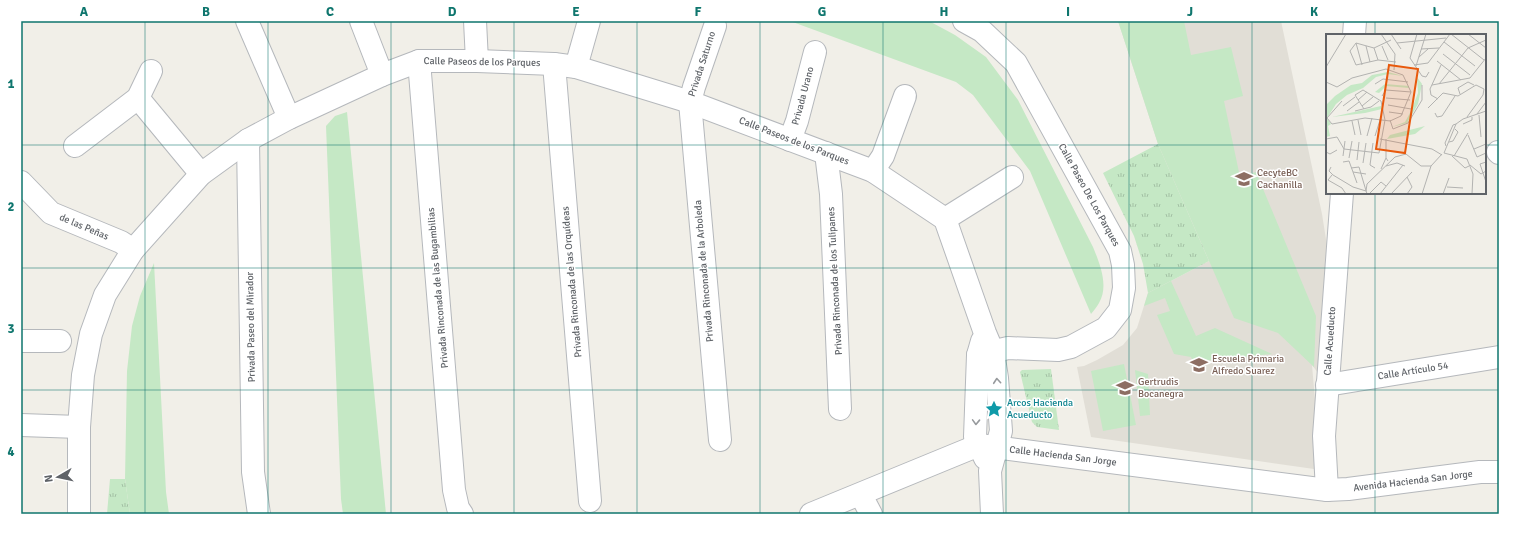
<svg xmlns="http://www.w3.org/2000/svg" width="1520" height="535" font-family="Signika,sans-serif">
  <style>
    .education { fill: #e1ded6 }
    .grass { fill: #c5e8c5 }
    .park { fill: url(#park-tufts) }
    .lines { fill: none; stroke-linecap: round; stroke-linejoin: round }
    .minor-casing { stroke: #b5b8bc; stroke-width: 24 }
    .minor { stroke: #fff; stroke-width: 22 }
    .oneway { stroke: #979a9d }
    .grid { fill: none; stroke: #0f766e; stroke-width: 1; stroke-opacity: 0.55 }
    .labels { text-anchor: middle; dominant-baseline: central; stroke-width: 3; stroke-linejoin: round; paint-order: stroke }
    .street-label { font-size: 10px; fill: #5f6368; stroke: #fff }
    .education-label { font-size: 10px; fill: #785e54; stroke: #fff; text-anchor: start }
    .culture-label { font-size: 10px; fill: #0d838f; stroke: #fff; text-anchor: start }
    .inset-road { fill: none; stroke: #b3b3b1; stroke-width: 1 }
    .view { fill: #e8590c; fill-opacity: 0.15; stroke: #e8590c; stroke-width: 2 }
    .inset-edge { fill: none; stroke: #5f6368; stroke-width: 2 }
    .neatline { fill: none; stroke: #0f766e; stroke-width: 1.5 }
    .grid-label { font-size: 13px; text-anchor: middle; font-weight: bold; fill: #0f766e }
  </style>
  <defs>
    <pattern id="park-tufts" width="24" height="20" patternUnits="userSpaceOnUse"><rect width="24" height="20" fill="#c5e8c5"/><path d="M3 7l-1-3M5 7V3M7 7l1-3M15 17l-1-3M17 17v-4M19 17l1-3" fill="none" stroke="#a3c0a4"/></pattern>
  </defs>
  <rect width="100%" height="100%" fill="#f1efe8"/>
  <path class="education" d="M1118 21H1281L1322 214 1334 290 1327 385 1312 365 1321 470 1091 437 1077 367 1084 366 1097 360 1123 345 1137 328 1148 293 1209 261 1158 144Z"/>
  <g class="grass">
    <path d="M790 21H929L955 35 986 57 1018 100 1093 247C1100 264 1109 286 1099 303 1097 307 1094 310 1091 314L1030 171 973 95 956 82Z"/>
    <path d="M1118 21H1184L1191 55 1231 47 1243 96 1224 101 1240 177 1256 172 1316 316 1314 367 1278 333 1234 318 1158 144Z"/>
    <path d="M347 112 386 514H343L341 499 326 126 335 116Z"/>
    <path d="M154 263 166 492 169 514H130L125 479 127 371 132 326 140 296Z"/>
    <path d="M1171 281 1196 336 1215 328 1272 354 1193 362 1191 357 1174 354 1157 315 1170 311 1165 298 1144 306 1148 293Z"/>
    <path d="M1124 364 1136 425 1103 431 1091 371Z"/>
    <path d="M1135 370 1148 374 1150 415 1140 416Z"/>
  </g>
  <g class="park">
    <path d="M1158 144 1209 261 1148 293 1143 264 1134 236 1103 173Z"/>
    <path d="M1051 369 1059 430 1037 427 1032 422 1020 372 1022 370Z"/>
    <path d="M110 479H125L130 514H107Z"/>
  </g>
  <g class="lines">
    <g class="minor-casing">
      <g id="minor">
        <path d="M247 21 289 118"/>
        <path d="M361 21 382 75"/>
        <path d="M475 21 477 61"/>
        <path d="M964 21 982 31 1016 63 1120 251 1123 265 1124 288 1120 310 1106 328 1071 347 1058 350 1008 348 978 355"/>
        <path d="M715 26 694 87 690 102 720 440"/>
        <path d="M1354 35 1355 21"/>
        <path d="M419 61 454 490 458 508 462 514"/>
        <path d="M554 64 590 501"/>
        <path d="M576 67 589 21"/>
        <path d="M138 98 201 174"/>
        <path d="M248 140 253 472 259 514"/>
        <path d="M790 140 797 121 815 52"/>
        <path d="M75 146 138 98 151 71"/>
        <path d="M1498 152 1499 153"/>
        <path d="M826 153 831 194 840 409"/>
        <path d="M873 171 883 156 905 96"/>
        <path d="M21 182 51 213 121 242 133 250"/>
        <path d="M945 219 1012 177"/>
        <path d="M21 341H60"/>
        <path d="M982 341 978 355 975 437 985 458"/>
        <path d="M1327 385 1499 357"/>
        <path d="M21 425 79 427"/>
        <path d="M1327 490 1324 436 1342 193"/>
        <path d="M861 495 871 514"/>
        <path d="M79 514V427L83 375 91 334 105 295 133 250 201 174 248 140 289 118 382 75 419 61H477L554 64 576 67 690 102 873 171 945 219 985 333 993 352 997 378 1001 431 990 471 992 514"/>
        <path d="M811 514 979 445 1327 490 1348 489 1480 472H1499"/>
      </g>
    </g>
    <use href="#minor" class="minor"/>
  </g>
  <defs><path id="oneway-chevron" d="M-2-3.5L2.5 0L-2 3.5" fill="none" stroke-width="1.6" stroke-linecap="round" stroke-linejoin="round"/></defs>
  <g class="oneway">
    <use href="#oneway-chevron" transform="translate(997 381) rotate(-95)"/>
    <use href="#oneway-chevron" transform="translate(976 422) rotate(92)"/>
  </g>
  <path class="grid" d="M145 21V514M268 21V514M391 21V514M514 21V514M637 21V514M760 21V514M883 21V514M1006 21V514M1129 21V514M1252 21V514M1375 21V35M21 145H1327M1485 145H1499M1375 193V514M21 268H1499M21 390H1499"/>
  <defs>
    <g id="school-bare" transform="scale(1.38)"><path d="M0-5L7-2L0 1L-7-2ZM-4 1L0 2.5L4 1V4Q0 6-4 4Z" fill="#8d6e63" stroke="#fff" stroke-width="2.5" paint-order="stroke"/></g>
    <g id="sight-bare" transform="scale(1.38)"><path d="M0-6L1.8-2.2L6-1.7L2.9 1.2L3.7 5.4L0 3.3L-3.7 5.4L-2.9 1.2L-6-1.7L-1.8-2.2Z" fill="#0f9aa8" stroke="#fff" stroke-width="2.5" paint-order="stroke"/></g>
  </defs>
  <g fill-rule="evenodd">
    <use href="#school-bare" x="1244" y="179"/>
    <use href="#school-bare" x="1199" y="365"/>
    <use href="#school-bare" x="1125" y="388"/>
    <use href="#sight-bare" x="994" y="409"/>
  </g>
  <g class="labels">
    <g class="street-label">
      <text transform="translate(482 62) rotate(1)">Calle Paseos de los Parques</text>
      <text transform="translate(702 64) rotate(-72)">Privada Saturno</text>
      <text transform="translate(803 96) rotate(-75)">Privada Urano</text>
      <text transform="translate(794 141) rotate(21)">Calle Paseos de los Parques</text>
      <text transform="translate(1089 195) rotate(61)">Calle Paseo De Los Parques</text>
      <text transform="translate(84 227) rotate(23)">de las Peñas</text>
      <text transform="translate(704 271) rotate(-95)">Privada Rinconada de la Arboleda</text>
      <text transform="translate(835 281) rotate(-93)">Privada Rinconada de los Tulipanes</text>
      <text transform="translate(572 282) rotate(-95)">Privada Rinconada de las Orquídeas</text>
      <text transform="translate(438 288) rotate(-95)">Privada Rinconada de las Bugambilias</text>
      <text transform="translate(251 327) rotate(-91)">Privada Paseo del Mirador</text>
      <text transform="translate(1330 341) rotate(-86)">Calle Acueducto</text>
      <text transform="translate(1413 371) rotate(-9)">Calle Artículo 54</text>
      <text transform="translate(1063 456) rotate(7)">Calle Hacienda San Jorge</text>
      <text transform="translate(1413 481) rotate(-7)">Avenida Hacienda San Jorge</text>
    </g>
    <g class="education-label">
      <text x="1257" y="173">CecyteBC<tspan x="1257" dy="12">Cachanilla</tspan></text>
      <text x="1212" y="359">Escuela Primaria<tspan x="1212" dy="12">Alfredo Suarez</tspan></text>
      <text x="1138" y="382">Gertrudis<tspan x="1138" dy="12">Bocanegra</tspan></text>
    </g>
    <g class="culture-label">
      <text x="1007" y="403">Arcos Hacienda<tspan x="1007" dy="12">Acueducto</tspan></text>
    </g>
  </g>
  <g transform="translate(1326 34)">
    <rect width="160" height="160" fill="#f1efe8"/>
    <path d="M62 38 77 42 62 40 50 43 37 54 21 61 10 70 1 84 5 90 2 92 4 102 0 103V71L9 62 25 51 36 49 46 41ZM91 43 96 50 92 70 81 89 66 93 79 88 85 77 92 59ZM59 50 83 52V54L60 52 53 59 49 58ZM55 72 56 75 39 79 6 83ZM99 92 89 100 61 105 64 101Z" fill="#c5e8c5"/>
    <path class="inset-road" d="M55 0 69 20 68 36M65 0 75 15M91 0 84 24 96 42 100 43 103 38M125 0 158 26M142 0 160 14M118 8 149 32M30 9 24 17 30 31 52 26 70 28M30 9 48 14 65 6M30 9 36 31M71 9 120 4M40 12 44 28M56 12 62 26M48 14 52 26M95 15 113 14M117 20 144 41M93 23 102 15M111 27 135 46M88 31 102 29 124 0M90 32 100 0M0 33 20 0M0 48 11 53 26 44 60 35 77 41 85 58 75 82 64 87 39 84 6 90 1 84 16 67M49 50 57 45 82 48M113 50 142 14 160 6M106 51 144 44 160 24M134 60 132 54 142 48 148 51M56 62 60 56 85 58M60 64 84 66M112 65 105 61 104 55 115 31M32 66 41 58M62 71 85 75M17 72 29 63M36 72 47 63M102 74 117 59 132 62 150 51 158 55M21 77 33 68M29 77 45 73 53 67M63 78 77 80M109 79 111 83 116 82 129 62M151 80 160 68M153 81 155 103M141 83 157 61 158 55M32 86 35 101M64 86 67 95 82 89 96 66V51M26 87 29 101M137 90 146 86V83M142 101 151 123 160 119M41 102 46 84M49 102 54 86M0 105 11 103 18 115M54 105 106 115 116 121M60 105V124L62 127M123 108 127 107 132 98 129 95M47 109 44 131 49 134M120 112 119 109 127 91 130 90M18 115 53 119 59 86 55 67 37 56 29 61 38 75M148 115 160 110M0 118 4 120 11 116M17 122 19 107M126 122 139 134 143 132M128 122 142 99M23 124 26 107M31 126 33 108M17 128 23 127 31 149M160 128 154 130 160 148M37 129 40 109M144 131 155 140 160 137M60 132 71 129 79 132M5 133 3 137 7 141 27 153 40 157M25 134 33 133 41 160M55 135 60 124M27 138 40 140M6 141 2 146 16 154 20 160M121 153 137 154M40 157 41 150 69 123 80 120 95 132H105M43 160 55 148 60 152M54 160 77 131M65 160 86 138M81 160 86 153 81 143M96 160 105 132 116 120M117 160 123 144M146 160 147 140 141 125 118 119 130 90 137 85 160 77"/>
    <path class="view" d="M63 31 92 35 79 119 50 115Z"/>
    <rect width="160" height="160" class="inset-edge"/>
  </g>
  <rect width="1520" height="535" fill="none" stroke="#ffffff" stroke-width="44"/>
  <g transform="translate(58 477) rotate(261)" stroke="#ffffff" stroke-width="3" paint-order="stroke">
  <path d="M0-3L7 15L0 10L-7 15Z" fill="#5f6368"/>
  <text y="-6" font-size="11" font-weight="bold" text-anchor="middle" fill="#5f6368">N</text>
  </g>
  <rect x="22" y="22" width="1476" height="491" class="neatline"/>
  <g class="grid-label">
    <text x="84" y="16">A</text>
    <text x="206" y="16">B</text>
    <text x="330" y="16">C</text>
    <text x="452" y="16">D</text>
    <text x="576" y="16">E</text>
    <text x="698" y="16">F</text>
    <text x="822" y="16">G</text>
    <text x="944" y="16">H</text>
    <text x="1068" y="16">I</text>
    <text x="1190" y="16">J</text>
    <text x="1314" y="16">K</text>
    <text x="1436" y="16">L</text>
    <text x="11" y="88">1</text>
    <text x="11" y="211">2</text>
    <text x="11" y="333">3</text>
    <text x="11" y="456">4</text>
  </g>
</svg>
